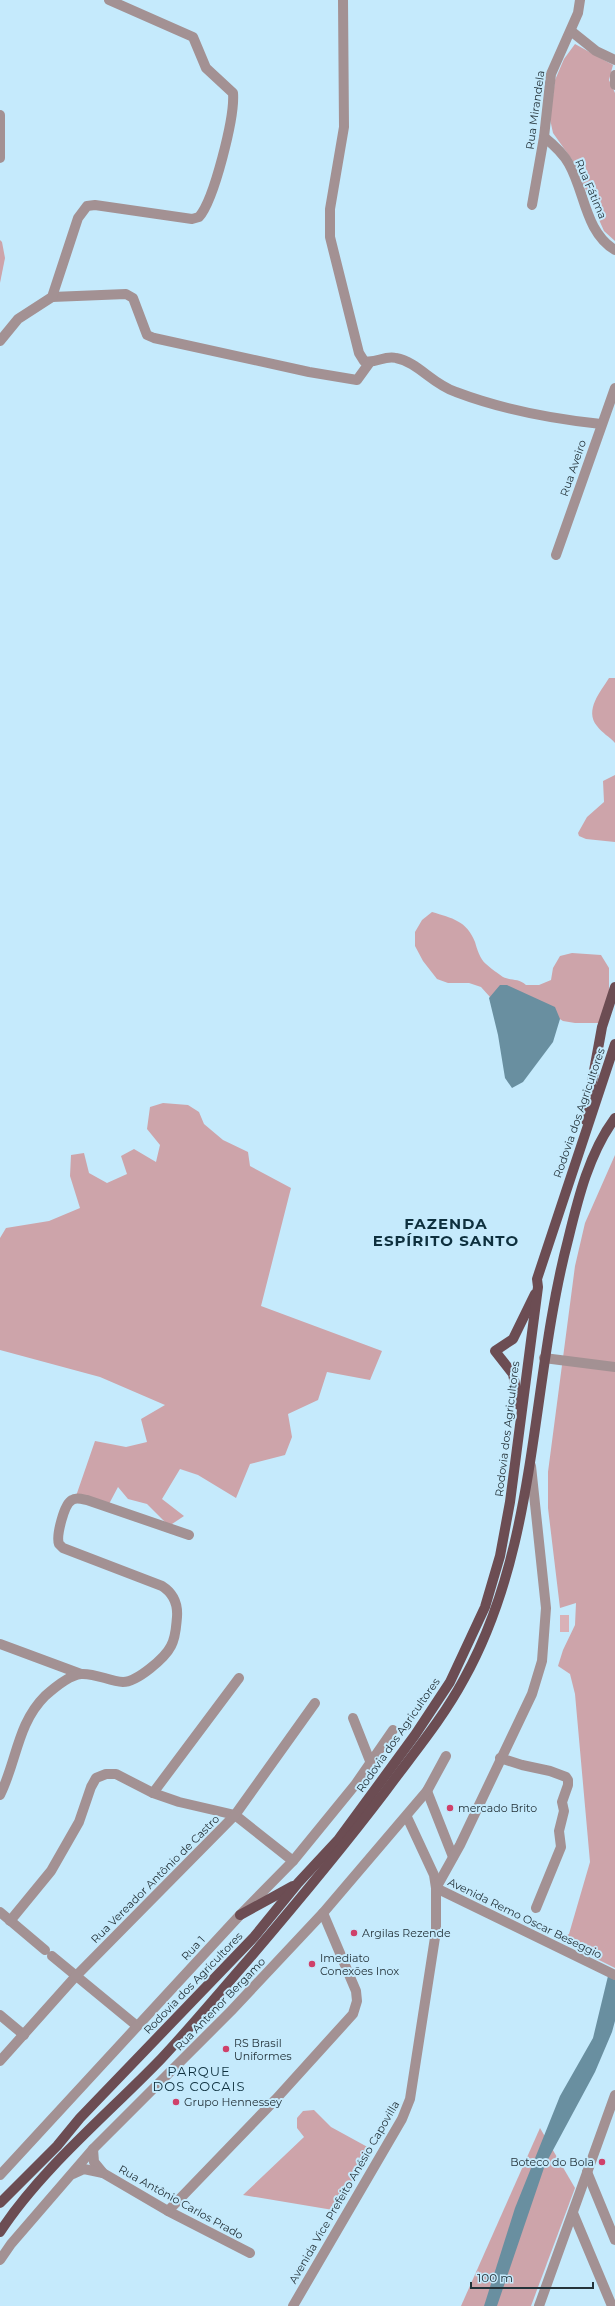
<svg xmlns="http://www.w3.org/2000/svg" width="615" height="2306" font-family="Montserrat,sans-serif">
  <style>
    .green { fill: #d9b1b7 }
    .forest { fill: #cda4aa }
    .water { fill: #698fa0 }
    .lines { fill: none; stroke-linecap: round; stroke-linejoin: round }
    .minor { stroke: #a39193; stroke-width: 10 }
    .major { stroke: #6c4d53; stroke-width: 10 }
    .poi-dot { fill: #cf416a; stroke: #c5eafc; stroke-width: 1.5 }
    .labels { text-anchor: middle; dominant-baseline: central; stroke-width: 4; stroke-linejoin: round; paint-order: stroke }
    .street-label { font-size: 11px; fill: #24333a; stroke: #c5eafc }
    .poi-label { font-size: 11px; fill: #24333a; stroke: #c5eafc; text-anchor: start }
    .quarter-label { font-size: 13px; letter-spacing: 1px; fill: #0e303e; stroke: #c5eafc }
    .district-label { font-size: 15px; font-weight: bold; letter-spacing: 1px; fill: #0e303e; stroke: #c5eafc }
  </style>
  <rect width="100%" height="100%" fill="#c5eafc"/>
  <rect class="green" x="560" y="1615" width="9" height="17"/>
  <g class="forest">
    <path d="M575 44 613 65 609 80 615 93V241L604 231 573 161 553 133 550 119 555 80 564 59Z"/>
    <path d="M0 240 2 242 5 258 0 283Z"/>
    <path d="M609 678H615V743C610 737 602 733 597 726 584 710 601 691 609 678Z"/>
    <path d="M615 775V842L586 839 579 836 578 833 587 817 604 802 603 781Z"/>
    <path d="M432 912C452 918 467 921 475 942 477 949 480 959 486 964 489 967 500 975 503 977 511 981 519 978 526 985H539L551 980 553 968 560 956 572 953 601 955 609 968V1011L604 1023H575L563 1021 539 1006 490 997 481 987 469 983H448L437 979 423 961 415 946V932L422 920Z"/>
    <path d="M163 1103 188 1105 199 1112 204 1124 223 1140 248 1152 250 1166 291 1188 261 1306 382 1351 370 1380 327 1372 318 1400 288 1414 292 1437 285 1455 250 1464 236 1498 198 1475 180 1469 162 1499 184 1516 169 1526 147 1504 128 1499 118 1487 109 1504 76 1496 95 1441 126 1447 147 1442 141 1419 165 1405 100 1377 0 1350V1238L6 1228 49 1221 80 1208 70 1176 71 1155 84 1153 89 1173 107 1183 127 1174 121 1156 134 1149 156 1162 160 1145 147 1129 150 1107Z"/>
    <path d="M615 1155V1968L571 1946 562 1938 569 1934 590 1862 575 1694 570 1674 558 1666 563 1650 575 1625 576 1603 560 1608 548 1508V1472L575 1266 585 1223Z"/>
    <path d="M314 2110 331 2127 373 2150 333 2210 243 2195 304 2137 297 2128V2118L303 2111Z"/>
    <path d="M540 2128 575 2188 531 2306H461Z"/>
  </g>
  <g class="water">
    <path d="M500 985H507L555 1007 560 1019 553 1042 523 1082 512 1088 505 1078 498 1035 489 998Z"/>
    <path d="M608 1976 615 1980V2021L612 2032 595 2072 545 2165 497 2306H484L515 2208 560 2096 593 2038Z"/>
  </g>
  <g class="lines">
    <g class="minor">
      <path d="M343 0 344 127 330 209V237L359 353 364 361C376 364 384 355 396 358 418 362 432 384 456 392 501 409 553 419 601 424"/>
      <path d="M571 31 596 51 615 60"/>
      <path d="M615 75V85"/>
      <path d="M0 115V158"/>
      <path d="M544 137C554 145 563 153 569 164 585 192 585 232 615 250"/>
      <path d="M532 205 544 137 551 74 578 13 580 0"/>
      <path d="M52 297 126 294 133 298 147 335 154 338 309 372 357 380 370 362"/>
      <path d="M0 341 18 319 52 297 78 218 87 206 95 205 192 219 199 217C214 200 235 117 233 93L206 68 193 37 109 0"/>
      <path d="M556 555 615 388"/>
      <path d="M544 1358 615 1367"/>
      <path d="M0 1644 81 1674"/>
      <path d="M353 1718 370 1761"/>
      <path d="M500 1758 522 1765 550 1771 566 1777 568 1780V1785L562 1802 564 1811 559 1831 561 1847 536 1908"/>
      <path d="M427 1791 453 1857"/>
      <path d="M153 1793 239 1678"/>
      <path d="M0 1795C17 1761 17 1724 45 1696 54 1688 69 1675 81 1674 95 1673 109 1681 123 1682 137 1682 165 1658 171 1646 176 1637 176 1627 177 1617 178 1603 173 1593 162 1586L63 1548 59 1544C56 1536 64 1504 72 1500 76 1497 82 1499 87 1500L189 1535"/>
      <path d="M407 1817 434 1875 436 1888"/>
      <path d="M436 1888 615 1975"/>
      <path d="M0 1912 45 1950"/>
      <path d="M10 1921 51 1871 79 1822 91 1787 96 1778 106 1774H116L153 1793 179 1802 235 1815 293 1861"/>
      <path d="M52 1956 137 2026"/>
      <path d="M0 2015 24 2035"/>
      <path d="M0 2061 75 1977 235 1815 315 1703"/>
      <path d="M93 2149 94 2162 103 2173 168 2211 250 2253"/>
      <path d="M587 2172 615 2240"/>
      <path d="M73 2174 84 2169 103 2173"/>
      <path d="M0 2175 240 1915 293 1861 355 1785 393 1730"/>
      <path d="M168 2211 276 2099 353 2014 357 2001 356 1991 323 1913"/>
      <path d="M573 2213 612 2306"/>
      <path d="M0 2260 11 2244 93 2149 231 2011 323 1913 427 1791 446 1756"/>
      <path d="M293 2306 402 2119 410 2099 436 1931V1888L460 1845 532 1694 542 1661 546 1608 531 1466"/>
      <path d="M539 2306 615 2095"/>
    </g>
    <g class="major">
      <path d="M585 1120 602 1027 615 987"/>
      <path d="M519 1405 513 1374 495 1351 513 1339 535 1294"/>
      <path d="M240 1915 293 1886"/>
      <path d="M0 2203 57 2146 80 2118 254 1937 298 1883 338 1840 415 1735 450 1682 485 1607 500 1556 510 1502 538 1287 537 1279 615 1044"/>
      <path d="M0 2232C41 2169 109 2113 161 2059 191 2027 219 1993 248 1960 295 1905 341 1850 385 1792 412 1755 442 1720 464 1679 539 1544 530 1385 568 1240 578 1199 589 1153 615 1118"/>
    </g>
  </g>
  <g class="poi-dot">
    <circle cx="450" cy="1808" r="4"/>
    <circle cx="354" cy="1933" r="4"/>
    <circle cx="312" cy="1964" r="4"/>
    <circle cx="226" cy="2049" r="4"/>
    <circle cx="176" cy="2102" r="4"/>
    <circle cx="602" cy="2162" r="4"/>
  </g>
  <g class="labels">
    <g class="street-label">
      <text transform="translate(535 110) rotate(-82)">Rua Mirandela</text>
      <text transform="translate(591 189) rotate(67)">Rua Fátima</text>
      <text transform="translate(573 468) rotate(-71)">Rua Aveiro</text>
      <text transform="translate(579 1113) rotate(-71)">Rodovia dos Agricultores</text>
      <text transform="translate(507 1429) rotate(-83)">Rodovia dos Agricultores</text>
      <text transform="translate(398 1735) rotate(-55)">Rodovia dos Agricultores</text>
      <text transform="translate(155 1879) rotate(-45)">Rua Vereador Antônio de Castro</text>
      <text transform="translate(525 1918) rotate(26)">Avenida Remo Oscar Beseggio</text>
      <text transform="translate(193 1948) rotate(-47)">Rua 1</text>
      <text transform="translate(193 1983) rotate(-46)">Rodovia dos Agricultores</text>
      <text transform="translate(220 2004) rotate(-46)">Rua Antenor Bergamo</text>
      <text transform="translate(344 2192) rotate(-60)">Avenida Vice Prefeito Anésio Capovilla</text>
      <text transform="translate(181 2202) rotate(29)">Rua Antônio Carlos Prado</text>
    </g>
    <g class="poi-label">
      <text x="458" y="1808">mercado Brito</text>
      <text x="362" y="1933">Argilas Rezende</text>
      <text x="320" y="1958">Imediato<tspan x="320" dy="13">Conexões Inox</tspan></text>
      <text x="234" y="2043">RS Brasil<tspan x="234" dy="13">Uniformes</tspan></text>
      <text x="184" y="2102">Grupo Hennessey</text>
      <text x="594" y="2162" text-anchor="end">Boteco do Bola</text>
    </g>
    <g class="quarter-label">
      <text x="199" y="2071">PARQUE<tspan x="199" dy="15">DOS COCAIS</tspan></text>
    </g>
    <g class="district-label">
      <text x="446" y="1223">FAZENDA<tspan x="446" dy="17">ESPÍRITO SANTO</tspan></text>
    </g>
  </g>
  <path d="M471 2282v6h122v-6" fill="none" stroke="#24333a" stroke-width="2"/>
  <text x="477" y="2282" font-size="12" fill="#24333a" stroke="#c5eafc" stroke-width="3" paint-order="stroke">100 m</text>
</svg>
